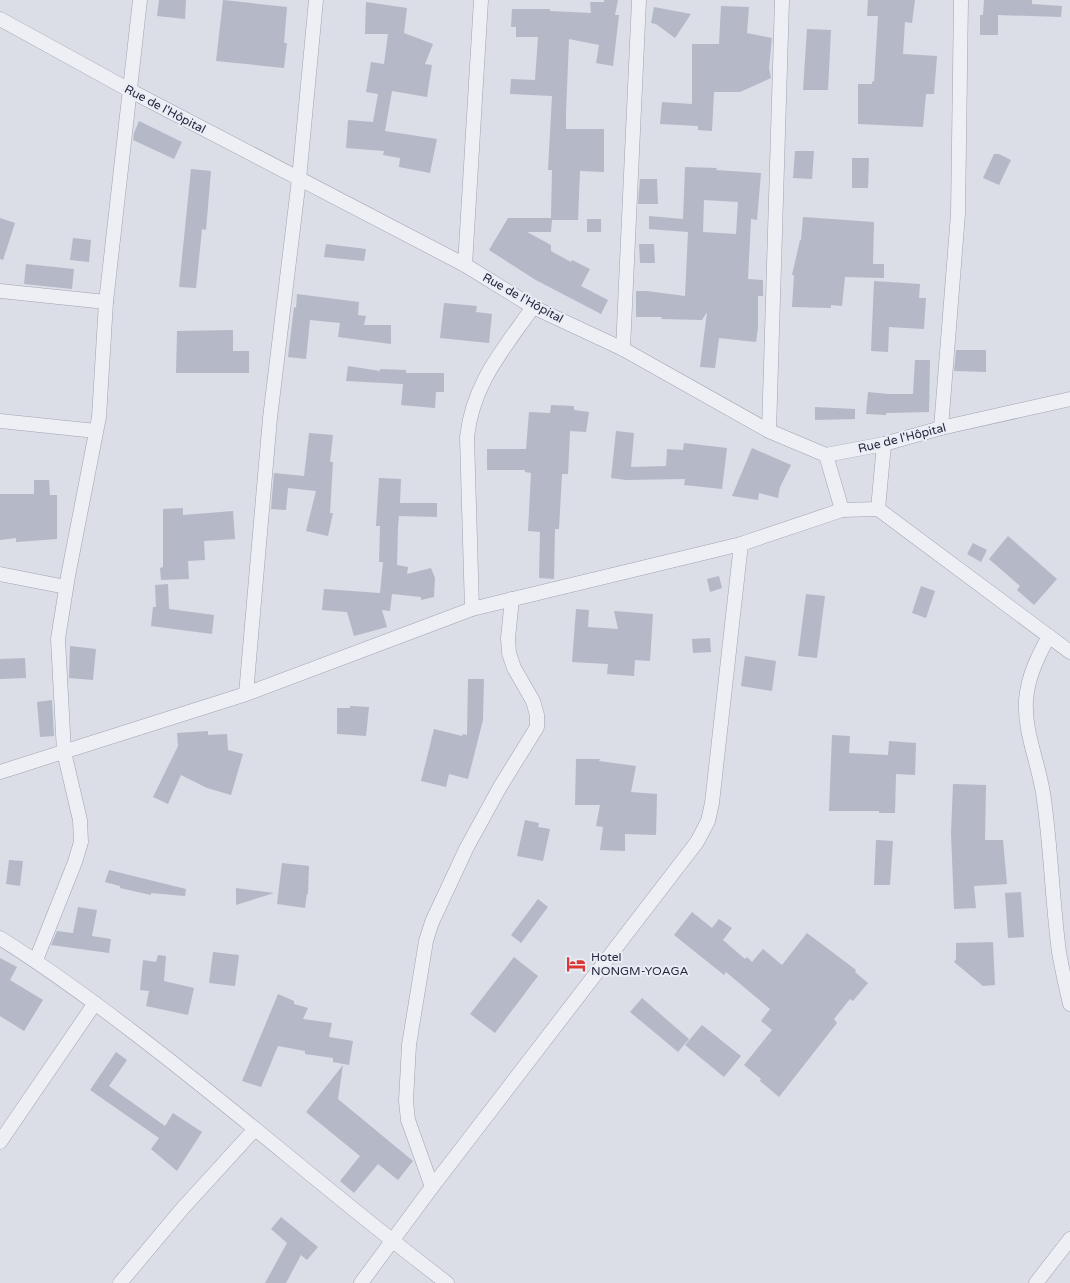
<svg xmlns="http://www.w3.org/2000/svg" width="1070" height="1283" font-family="'Varela Round',sans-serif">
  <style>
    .building { fill: #b5b8c7; fill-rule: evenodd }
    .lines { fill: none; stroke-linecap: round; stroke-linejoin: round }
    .minor-casing { stroke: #a0a3b1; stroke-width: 15 }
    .minor { stroke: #eeeff5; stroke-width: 14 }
    .labels { text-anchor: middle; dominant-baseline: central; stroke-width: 4; stroke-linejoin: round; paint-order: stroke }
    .street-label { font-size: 12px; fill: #24293e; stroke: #eaedf5 }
    .poi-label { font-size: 12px; fill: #24293e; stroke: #eaedf5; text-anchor: start }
  </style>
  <rect width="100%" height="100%" fill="#dbdde7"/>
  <g class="building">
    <path d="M159 0H186L185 19 157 16Z"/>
    <path d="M223 0 287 7 284 43H287L284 68 216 61Z"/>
    <path d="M604 0H618L615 15H619L613 66 596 63 599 45 569 39 566 113V129H604V172L580 171 578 220H552L551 232H527L551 245V251L571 262 572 260 590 269 581 286 608 300 601 314 534 279 489 250 508 218H551L552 170H548L552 96 510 94 511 79 535 80 538 37H516V27H511L512 9H550V11L591 13 590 2H604Z"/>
    <path d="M868 0H915L912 23 905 22 903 54 937 56 934 94H926L923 127 858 124V84H872V81L874 82 878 16H867Z"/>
    <path d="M984 0H1032V4L1062 6 1061 17 998 15V35H980V15H983Z"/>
    <path d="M366 2 407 8 404 33 433 44 425 64 432 65 427 97 392 91 385 131 437 139 430 173 399 167 400 158 383 155 384 151 346 148 348 120 373 122 378 94 366 92 371 62 384 64 388 34H365Z"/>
    <path d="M721 6 749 7 747 33 772 38 769 68 771 78 740 92H714L712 131 698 130V126L660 124 662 102 692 104V44H719Z"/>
    <path d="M654 7 691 14 675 38 656 24 651 23Z"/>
    <path d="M807 29 831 30 828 90H803Z"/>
    <path d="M139 121 182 142 174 159 133 140 134 133Z"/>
    <path d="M795 151H814L812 179 793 178Z"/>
    <path d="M994 154H999L1011 160 999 185 983 178Z"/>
    <path d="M852 158H869L868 188H852Z"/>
    <path d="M685 167 717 168 716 170 761 173 757 220 751 219 748 279 763 280V296H758V328L756 342 719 338 715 368 700 367 707 312 702 320 661 319 662 317H636V291H647L685 296 688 232 649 229V216L683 219ZM704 200 738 202 736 234 703 232Z"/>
    <path d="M191 169 211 171 206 230 202 229 196 288 179 287Z"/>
    <path d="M640 179H657L658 204H638Z"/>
    <path d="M803 217 874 222 873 264H884V278L845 277 842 306 831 305V308L792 307 794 275H792L800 240H801Z"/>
    <path d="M0 218 15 223 3 260 0 259Z"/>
    <rect x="587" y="219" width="14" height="13"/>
    <path d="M73 238 91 240 89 262 70 260Z"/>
    <path d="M326 244 366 249 364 261 324 257Z"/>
    <path d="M639 244H654L655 263H640Z"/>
    <path d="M26 264 74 269 72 289 24 284Z"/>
    <path d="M874 281 920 284 919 298H926L924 329 889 327 888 352 871 351Z"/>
    <path d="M297 294 359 302 358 315 366 316 364 325H391V344L338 337 340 323 310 320 306 359 288 357 294 307 296 308Z"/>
    <path d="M444 303 477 306 476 312 492 314 489 343 440 338Z"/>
    <path d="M233 330V351H249V373H176L177 331Z"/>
    <path d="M956 350H986V372L954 371Z"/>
    <path d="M915 360H930L929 412 886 413V415L866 414 868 392 888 394H913Z"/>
    <path d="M348 366 380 371V369L406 370V373H444V392H436L435 408 401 405 403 384 346 381Z"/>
    <path d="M551 405 574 406V410L589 412 586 432 570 431 568 474H562L559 529H555L554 579 539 578 540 532 528 531 531 473 525 472V470H487V449H526L529 412 550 413Z"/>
    <path d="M815 407 855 409V419L815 420Z"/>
    <path d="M616 431 634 433 631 467 666 466 667 449 683 450 684 443 727 448 722 489 684 485 685 479 626 480 611 478Z"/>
    <path d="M309 433 333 435 330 462H333L330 513H333L328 536 306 531 316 491 288 488 286 510 271 509 274 473 304 476Z"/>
    <path d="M752 448 791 465 780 487 778 498 759 493 758 500 732 496Z"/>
    <path d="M379 478 401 479 400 503H437V517L399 516 398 527 397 565 408 567 407 574 431 568 435 578 434 597 421 600V597L392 594 390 611 382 610 387 627 354 636 347 612 322 610 324 589 380 593 383 562H379L380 526H376Z"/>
    <path d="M34 480H49L50 495H57V539L16 542V538L0 540V494H34Z"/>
    <path d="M183 508V515L233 511 235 539 204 541 205 560 188 561 189 579 161 580 160 568 163 567V509Z"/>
    <path d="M1008 536 1057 579 1034 605 1017 590 1020 586 989 559Z"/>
    <path d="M973 543 987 550 981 562 967 554Z"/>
    <path d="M719 576 722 588 710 592 707 579Z"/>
    <path d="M168 584 169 609 214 615 212 634 151 626 153 607H156L155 585Z"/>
    <path d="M921 586 935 591 926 618 912 613Z"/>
    <path d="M806 594 825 596 817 658 798 656Z"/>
    <path d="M576 609 589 610 588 627 618 629 614 611 653 614 650 661 635 660 634 676 607 674 608 664 572 662Z"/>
    <path d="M710 638 711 652 693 653 692 639Z"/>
    <path d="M70 646 96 649 93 680 69 678Z"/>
    <path d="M745 656 776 661 772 691 741 686Z"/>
    <path d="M25 658 26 678 0 679V659Z"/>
    <path d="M468 679H484L483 720 468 779 449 774 446 787 421 781 434 729 462 736 463 734 467 735Z"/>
    <path d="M52 700 54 736 40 737 37 702Z"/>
    <path d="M350 706 369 707 366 736 337 734V708H350Z"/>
    <path d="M208 731V735L227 734 228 750 243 754 231 795 207 788 181 775 168 804 153 797 178 746 177 733Z"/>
    <path d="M832 735 850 736 849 753 888 755 889 741 916 743 915 775 896 774 895 813H879V811H829Z"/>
    <path d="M576 759H600L599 761 636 766 631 792 657 794 656 835 625 834V851L600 850 603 827 596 826 600 805H575Z"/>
    <path d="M953 784 986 785 985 840H1003L1007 884 974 886 976 908 954 909 951 833Z"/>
    <path d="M525 820 539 823 538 827 550 829 543 861 517 856Z"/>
    <path d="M876 840 893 841 890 885H874Z"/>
    <path d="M9 860 23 861 20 886 6 884Z"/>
    <path d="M282 863 309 866 308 894H307L305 908 277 904Z"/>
    <path d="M109 870 186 889 185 896 151 893V895L120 888V886L105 882Z"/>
    <path d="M236 888 274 893 236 905Z"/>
    <path d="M1021 892 1024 937 1008 938 1005 893Z"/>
    <path d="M538 899 548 907 521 943 511 935Z"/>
    <path d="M78 907 97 910 92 936 111 939 109 953 51 945 57 931 73 933Z"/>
    <path d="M692 912 712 928 719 919 732 928 723 940 745 959 747 957 752 962 763 949 782 965 807 933 856 970 855 972 868 983 853 1001 850 999 834 1019 837 1023 779 1097 760 1081 761 1079 744 1065 772 1030 761 1021 770 1009 726 972 724 975 674 935Z"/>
    <path d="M993 942 995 985 983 986 954 962 956 959V943Z"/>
    <path d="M213 952 239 955 235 986 209 983Z"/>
    <path d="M158 955 166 956 164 981 194 988 188 1015 146 1006 149 991 140 990 143 960 156 962Z"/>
    <path d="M514 957 538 976 495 1033 470 1014Z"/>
    <path d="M0 958 17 967 10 980 43 1000 24 1031 0 1016Z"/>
    <path d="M278 994 294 1001V1004L308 1008 303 1019 332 1023 329 1037 353 1041 349 1065 333 1062V1058L305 1054V1051L278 1046 261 1087 242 1081Z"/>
    <path d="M642 998 689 1039 678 1052 630 1012Z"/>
    <path d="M702 1025 741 1056 724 1077 685 1045Z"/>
    <path d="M116 1052 127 1060 109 1086 165 1126 173 1113 202 1132 177 1171 151 1149 159 1138 90 1090Z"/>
    <path d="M343 1065 338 1099 413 1161 398 1180 378 1164 354 1193 340 1181 360 1156 306 1112Z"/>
    <path d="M281 1217 318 1247 307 1260 301 1255 286 1283H265L287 1243 271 1229Z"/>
  </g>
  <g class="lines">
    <g class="minor-casing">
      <g id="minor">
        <path d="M0 19 131 91 465 265 533 307 623 349 769 431 826 455 884 444 941 428 1070 399"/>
        <path d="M465 265 481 0"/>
        <path d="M0 291 106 302"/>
        <path d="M623 349 639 0"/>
        <path d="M0 421 96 431"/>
        <path d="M941 428 958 214 961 0"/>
        <path d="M769 431 782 0"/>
        <path d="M826 455 842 510"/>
        <path d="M878 509 884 444"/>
        <path d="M0 574 66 587"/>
        <path d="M472 609 467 437C473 383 503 350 533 307"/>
        <path d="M1049 636C1038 656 1028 676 1026 700 1024 732 1038 761 1043 793 1051 845 1052 899 1059 952 1062 969 1066 987 1070 1004"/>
        <path d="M246 694 270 418 299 179 316 0"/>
        <path d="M0 772 246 694 472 609 741 544 842 510 878 509 1070 652"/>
        <path d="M0 938C46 967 90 999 133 1032 240 1113 340 1202 447 1283"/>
        <path d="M36 960 75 862 81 842 80 820 64 752 58 639 68 576 99 417 106 302 140 0"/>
        <path d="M0 1142 95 1003"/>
        <path d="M432 1187 408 1120 406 1101 409 1045 426 941 432 922 467 847 500 787 537 727V715L533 701 514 668 509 653 508 638 512 599"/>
        <path d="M120 1283 182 1209 255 1129"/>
        <path d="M361 1283 432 1187 697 842 708 821 712 803 741 544"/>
        <path d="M1036 1283 1070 1239"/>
      </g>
    </g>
    <use href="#minor" class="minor"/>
  </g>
  <defs>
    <g id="hotel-bare" transform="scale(1.5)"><path d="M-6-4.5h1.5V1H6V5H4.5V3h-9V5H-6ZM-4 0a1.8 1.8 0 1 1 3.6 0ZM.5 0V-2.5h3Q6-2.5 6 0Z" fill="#db3631" stroke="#eaedf5" stroke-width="2.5" paint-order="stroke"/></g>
  </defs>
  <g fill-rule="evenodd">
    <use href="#hotel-bare" x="576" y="964"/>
  </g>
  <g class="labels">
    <g class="street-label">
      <text transform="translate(165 109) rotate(28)">Rue de l'Hôpital</text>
      <text transform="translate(523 298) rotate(29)">Rue de l'Hôpital</text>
      <text transform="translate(902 438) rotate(-14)">Rue de l'Hôpital</text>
    </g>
    <g class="poi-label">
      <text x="591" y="957">Hotel<tspan x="591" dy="14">NONGM-YOAGA</tspan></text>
    </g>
  </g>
</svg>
